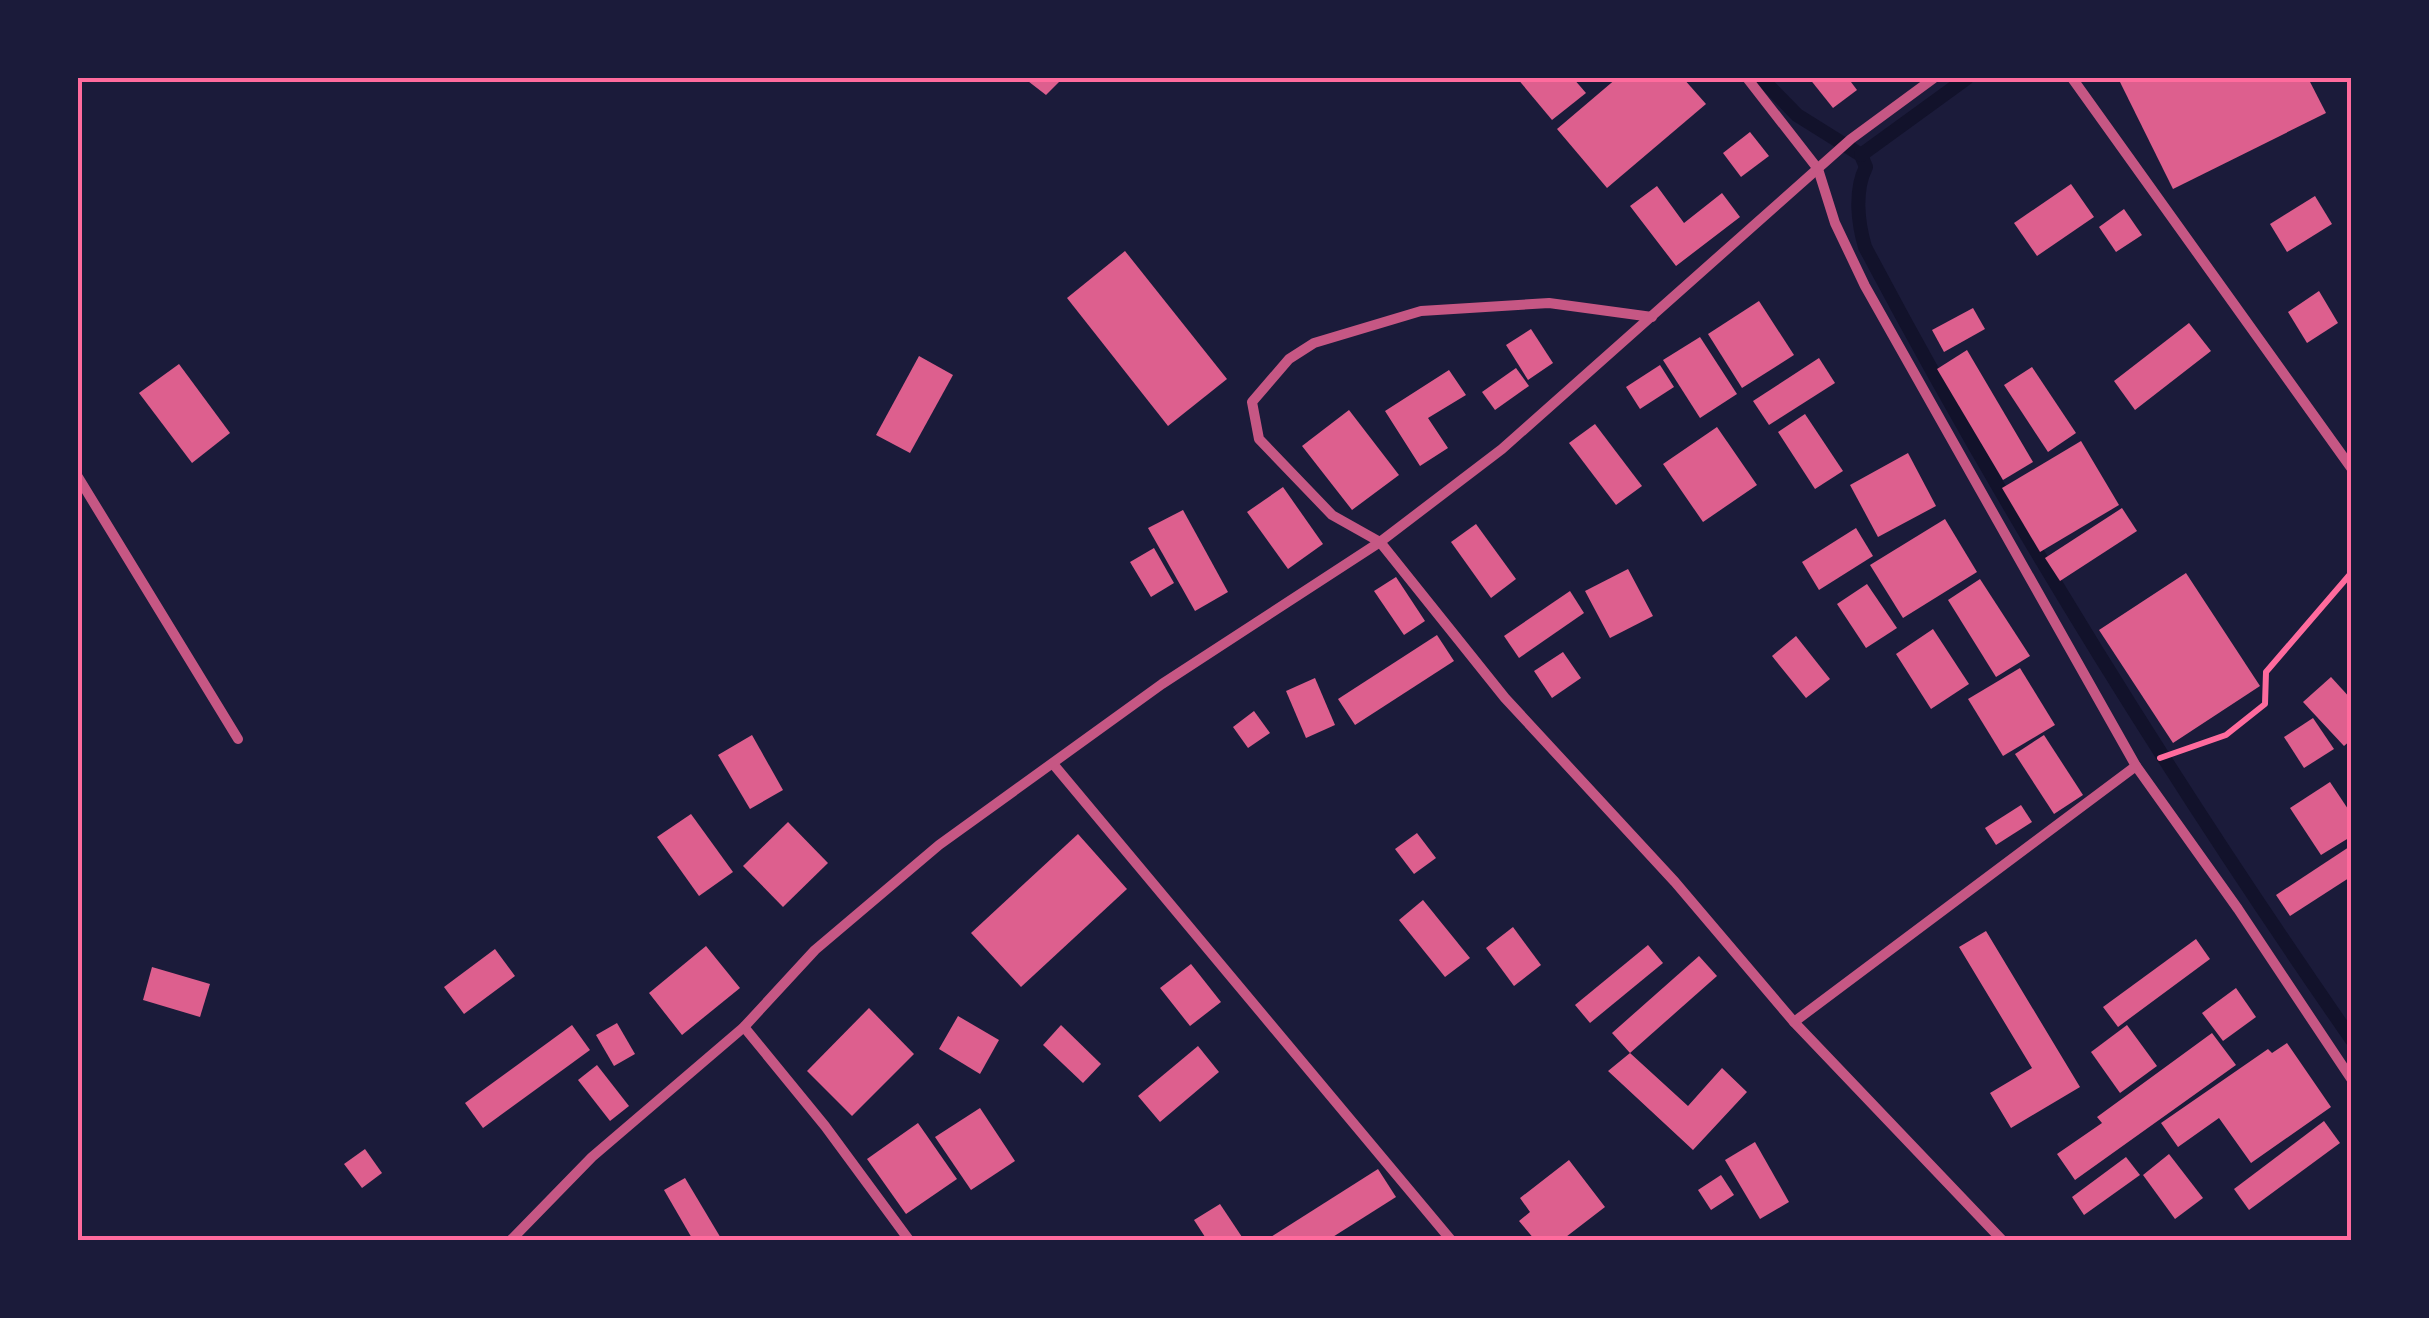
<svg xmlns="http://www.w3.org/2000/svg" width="2429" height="1318" font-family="Arial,sans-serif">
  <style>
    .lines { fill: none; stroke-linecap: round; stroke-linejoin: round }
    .stream { stroke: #12122b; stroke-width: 14 }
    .building { fill: #dd5f8e }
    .path { stroke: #ff6b9d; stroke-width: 6 }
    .minor { stroke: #c65784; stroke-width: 10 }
    .neatline { fill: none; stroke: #ff6b9d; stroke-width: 4 }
  </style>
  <rect width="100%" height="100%" fill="#1b1b3a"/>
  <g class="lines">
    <g class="stream">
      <path d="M1761 78 1797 115 1861 155 1866 167C1854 191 1858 223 1865 247 2010 521 2175 785 2352 1040"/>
      <path d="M1861 155 1967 78"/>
    </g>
  </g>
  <g class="building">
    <path d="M1024 78H1063L1046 95Z"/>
    <path d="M1517 78H1573L1586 93 1552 120Z"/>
    <path d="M1617 78H1683L1706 104 1607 188 1557 129Z"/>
    <path d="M1809 78H1848L1857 90 1833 108Z"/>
    <path d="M2118 78H2308L2326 113 2173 189Z"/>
    <path d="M1750 132 1769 156 1741 177 1723 153Z"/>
    <path d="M2071 184 2094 217 2037 256 2014 223Z"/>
    <path d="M1657 186 1684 223 1722 193 1740 217 1676 266 1630 206Z"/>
    <path d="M2315 196 2332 224 2287 252 2270 224Z"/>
    <path d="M2124 209 2142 235 2116 252 2099 227Z"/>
    <path d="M1125 251 1227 379 1168 426 1067 298Z"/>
    <path d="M2319 291 2338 323 2307 343 2288 312Z"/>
    <path d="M1759 301 1794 355 1742 388 1708 334Z"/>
    <path d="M1973 308 1985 329 1944 352 1932 330Z"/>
    <path d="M2189 323 2211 351 2135 410 2114 381Z"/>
    <path d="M1531 329 1553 363 1528 380 1506 345Z"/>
    <path d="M1700 337 1737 394 1700 418 1663 360Z"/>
    <path d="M1967 350 2033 462 2003 480 1937 369Z"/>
    <path d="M919 356 953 375 910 453 876 435Z"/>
    <path d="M1819 358 1835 383 1769 425 1753 401Z"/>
    <path d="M179 364 230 433 192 463 139 393Z"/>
    <path d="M1660 365 1674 387 1640 409 1626 387Z"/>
    <path d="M2032 367 2076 433 2048 452 2004 385Z"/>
    <path d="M1516 368 1529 386 1495 410 1482 392Z"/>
    <path d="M1449 370 1466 395 1428 418 1448 448 1420 466 1385 411Z"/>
    <path d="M1349 410 1399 475 1352 510 1302 446Z"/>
    <path d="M1805 414 1843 471 1815 489 1778 432Z"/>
    <path d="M1595 424 1642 486 1616 505 1569 443Z"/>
    <path d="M1717 427 1757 485 1703 522 1663 464Z"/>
    <path d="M2081 441 2119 505 2040 552 2002 488Z"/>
    <path d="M1908 453 1936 506 1878 537 1850 485Z"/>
    <path d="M1283 487 1323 544 1288 569 1247 512Z"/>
    <path d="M2122 508 2137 531 2060 581 2045 558Z"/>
    <path d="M1183 510 1228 592 1195 611 1148 528Z"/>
    <path d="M1945 519 1977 572 1903 618 1870 565Z"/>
    <path d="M1476 524 1516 579 1491 598 1451 542Z"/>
    <path d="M1856 528 1873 556 1819 590 1802 562Z"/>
    <path d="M1154 548 1174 583 1151 597 1130 562Z"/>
    <path d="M1628 569 1653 616 1610 638 1585 591Z"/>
    <path d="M2186 573 2260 686 2173 743 2099 630Z"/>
    <path d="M1396 577 1425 621 1404 635 1374 591Z"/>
    <path d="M1980 579 2030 656 1996 677 1948 600Z"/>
    <path d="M1867 584 1897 628 1866 648 1837 604Z"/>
    <path d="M1570 591 1584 613 1519 658 1504 636Z"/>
    <path d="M1933 629 1969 684 1931 709 1896 654Z"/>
    <path d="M1437 635 1454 661 1355 725 1338 699Z"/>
    <path d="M1796 636 1830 679 1806 698 1772 656Z"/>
    <path d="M1563 652 1581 678 1552 698 1534 671Z"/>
    <path d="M2020 668 2055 725 2003 756 1968 699Z"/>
    <path d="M2331 677 2352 700V739L2344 746 2303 702Z"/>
    <path d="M1315 678 1335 725 1306 738 1286 691Z"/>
    <path d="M1254 711 1270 733 1248 748 1233 727Z"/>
    <path d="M2313 718 2334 749 2304 768 2284 737Z"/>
    <path d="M752 735 783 790 750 809 718 755Z"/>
    <path d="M2044 735 2083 795 2054 814 2015 754Z"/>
    <path d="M2330 782 2352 815V836L2321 855 2290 808Z"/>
    <path d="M2021 805 2032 822 1996 845 1985 828Z"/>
    <path d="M691 814 733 872 699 896 657 837Z"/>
    <path d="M788 822 828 863 783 907 743 866Z"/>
    <path d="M1417 833 1436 858 1414 874 1395 849Z"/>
    <path d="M1078 834 1127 889 1021 987 971 933Z"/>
    <path d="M2352 845V876L2290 916 2276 895Z"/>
    <path d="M1423 900 1470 958 1445 977 1399 920Z"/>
    <path d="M1513 927 1541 965 1514 986 1486 948Z"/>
    <path d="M1986 931 2080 1087 2011 1128 1990 1093 2032 1068 1959 947Z"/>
    <path d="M2196 939 2210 959 2118 1027 2103 1007Z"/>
    <path d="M1648 945 1663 963 1590 1023 1575 1005Z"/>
    <path d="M706 946 740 988 682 1035 649 993Z"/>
    <path d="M495 949 515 976 464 1014 444 987Z"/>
    <path d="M1699 956 1717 976 1630 1053 1612 1033Z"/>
    <path d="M1191 964 1221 1002 1190 1026 1160 988Z"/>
    <path d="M152 967 210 984 200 1017 143 1000Z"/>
    <path d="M2236 988 2256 1017 2223 1041 2202 1013Z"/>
    <path d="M869 1008 914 1054 852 1116 807 1071Z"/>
    <path d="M958 1016 999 1040 980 1074 939 1049Z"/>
    <path d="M617 1023 635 1054 614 1066 596 1035Z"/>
    <path d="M572 1025 590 1050 483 1128 465 1103Z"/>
    <path d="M1061 1025 1101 1064 1083 1083 1043 1045Z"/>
    <path d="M2127 1025 2157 1066 2120 1093 2091 1052Z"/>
    <path d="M2212 1033 2236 1065 2075 1180 2057 1154 2102 1123 2097 1117Z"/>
    <path d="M2287 1043 2331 1107 2251 1163 2219 1118 2178 1147 2161 1123 2268 1049 2272 1053Z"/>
    <path d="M1198 1046 1219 1072 1160 1122 1138 1096Z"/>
    <path d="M1630 1053 1688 1106 1722 1068 1747 1092 1693 1150 1608 1071Z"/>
    <path d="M597 1065 629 1106 610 1121 578 1080Z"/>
    <path d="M980 1108 1015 1161 971 1190 935 1137Z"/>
    <path d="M2324 1121 2340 1143 2249 1210 2234 1189Z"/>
    <path d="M918 1123 957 1179 906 1214 867 1159Z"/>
    <path d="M1755 1142 1789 1202 1760 1219 1725 1160Z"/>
    <path d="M365 1149 382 1173 362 1188 344 1164Z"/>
    <path d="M2169 1154 2203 1198 2175 1219 2143 1175Z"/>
    <path d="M2126 1157 2140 1175 2084 1215 2072 1197Z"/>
    <path d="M1569 1160 1605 1207 1562 1240H1535L1519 1221 1530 1212 1520 1198Z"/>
    <path d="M1378 1169 1396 1197 1328 1240H1266Z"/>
    <path d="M1721 1175 1734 1195 1711 1210 1698 1190Z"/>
    <path d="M685 1178 722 1240H693L664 1190Z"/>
    <path d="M1220 1204 1244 1240H1207L1194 1220Z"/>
  </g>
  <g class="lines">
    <path class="path" d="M2160 758 2226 735 2265 704 2266 672 2352 572"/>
    <g class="minor">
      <path d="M1747 78 1818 169 1835 223 1865 286 2136 766 2238 909 2352 1080"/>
      <path d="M2072 78 2352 469"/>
      <path d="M1652 317 1549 303 1421 311 1314 343 1289 359 1252 402 1259 439 1332 515 1380 542 1505 698 1675 882 1794 1022 2002 1240"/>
      <path d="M78 477 238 739"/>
      <path d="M1054 765 1451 1240"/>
      <path d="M1794 1022 2136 766"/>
      <path d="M744 1027 825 1126 909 1240"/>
      <path d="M511 1240 592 1157 744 1027 815 950 939 845 1162 684 1380 542 1502 449 1851 139 1934 78"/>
    </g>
  </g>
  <rect width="2429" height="1318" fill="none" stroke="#1b1b3a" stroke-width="160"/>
  <rect x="80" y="80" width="2269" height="1158" class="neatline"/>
</svg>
